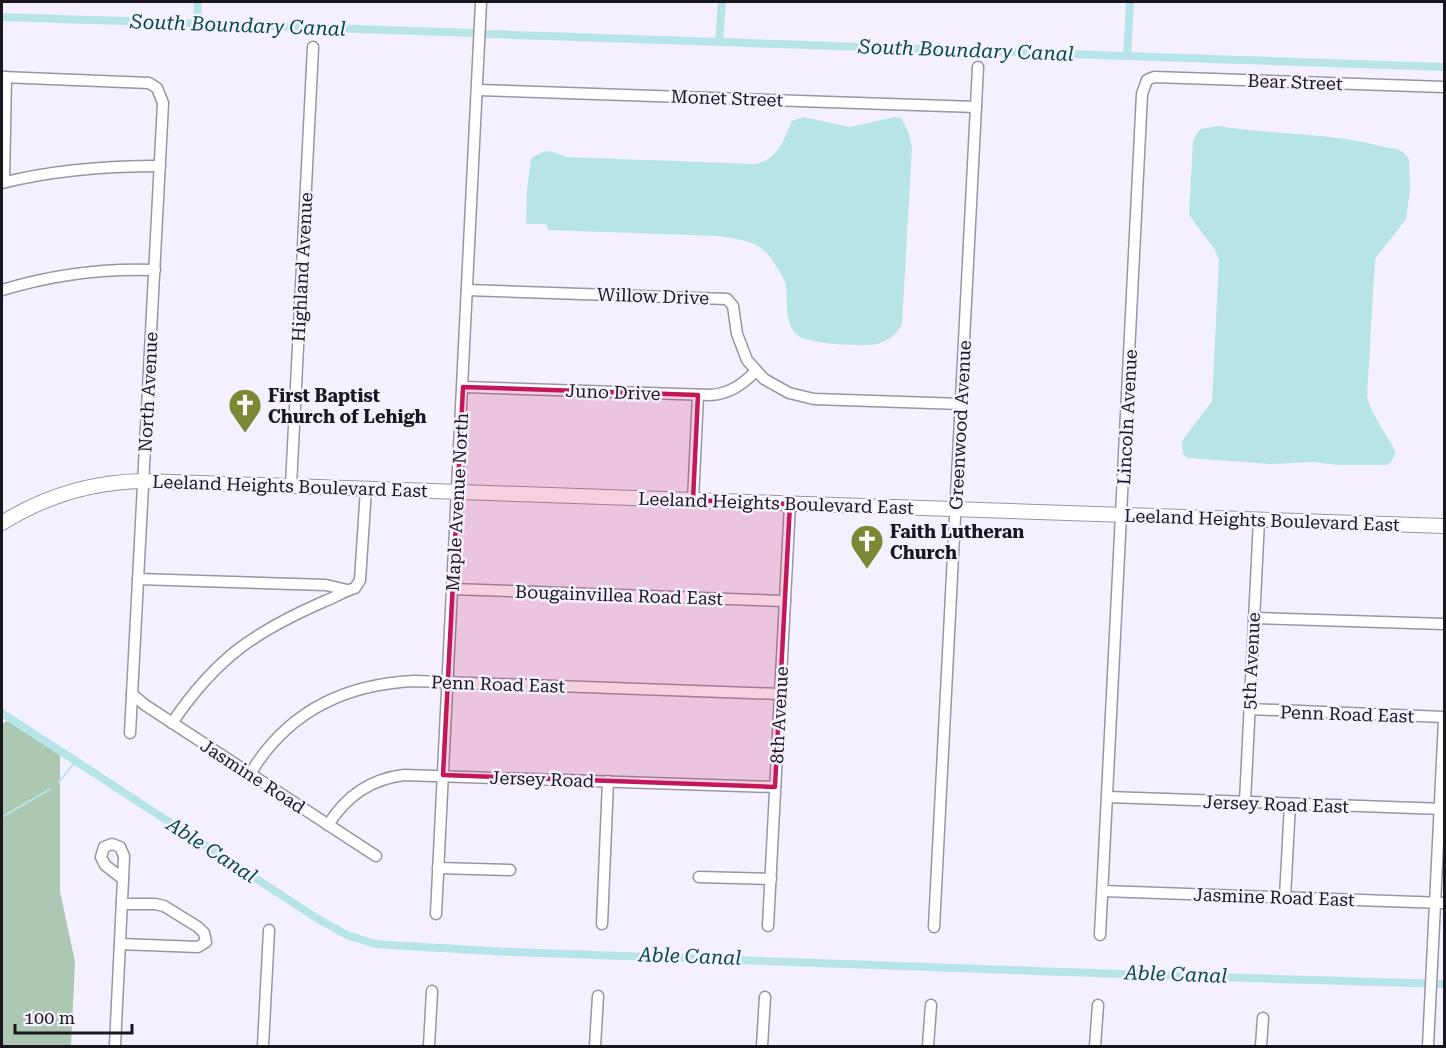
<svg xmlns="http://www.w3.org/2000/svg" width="1446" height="1048" font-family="'Roboto Serif',serif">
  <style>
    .green { fill: #acc8b2 }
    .water { fill: #b7e5e7 }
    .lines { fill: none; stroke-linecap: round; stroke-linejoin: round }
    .stream { stroke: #b7e5e7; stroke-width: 2 }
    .canal { stroke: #b7e5e7; stroke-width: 8 }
    .minor-casing { stroke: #9a94a5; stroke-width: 13 }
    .major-casing { stroke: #9a94a5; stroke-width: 16 }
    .minor { stroke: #fff; stroke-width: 10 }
    .major { stroke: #fff; stroke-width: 14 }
    .marked { fill: #c2185b; fill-opacity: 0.2; stroke: #c2185b; stroke-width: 4.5; stroke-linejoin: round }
    .labels { text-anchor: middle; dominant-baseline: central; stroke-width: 5; stroke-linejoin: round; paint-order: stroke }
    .street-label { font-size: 18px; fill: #19171d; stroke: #f5f0fe }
    .poi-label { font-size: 18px; font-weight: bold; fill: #19171d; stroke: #f5f0fe; text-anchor: start }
    .water-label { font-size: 20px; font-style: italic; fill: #054a4d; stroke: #f5f0fe }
  </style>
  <rect width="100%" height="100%" fill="#f5f0fe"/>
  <path class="green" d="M10 719 60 752V891L75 962 71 1046H2V724Z"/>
  <g class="water">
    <path d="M803 117 850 127 894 117 901 118 908 131 912 148 902 324C897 334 888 341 877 344 864 347 806 344 797 335 784 322 788 303 786 286 785 279 780 272 776 266 762 241 745 240 718 236L548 230 546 224H526L527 189 531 159C546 148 550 150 566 157L755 164C778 160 783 140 792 121Z"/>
    <path d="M1218 126C1272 135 1328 132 1381 146 1387 148 1398 148 1403 152 1406 154 1407 157 1409 159L1410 190 1406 219 1375 259 1367 397C1373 419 1387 433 1396 453L1391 462 1387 465H1338L1313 462 1271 464 1188 458 1183 454 1182 441 1212 401 1219 260 1215 250 1189 215 1193 141 1200 129Z"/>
  </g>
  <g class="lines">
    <g class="stream">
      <path d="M59 782 75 762"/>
      <path d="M2 817 50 789"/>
    </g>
    <g class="canal">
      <path d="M2 17 474 33"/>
      <path d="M197 24 198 2"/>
      <path d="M487 34 1444 67"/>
      <path d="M719 42 722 2"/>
      <path d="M1127 56 1130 2"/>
      <path d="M2 713 318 919 347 935 375 944 388 945 512 952 1149 975 1444 984"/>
    </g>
    <g class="minor-casing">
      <g id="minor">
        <path d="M2 77 149 83 157 88 163 103 130 733"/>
        <path d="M478 90 976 107"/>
        <path d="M4 182 6 77"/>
        <path d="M2 183C53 170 107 166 160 166"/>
        <path d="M2 290C51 275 103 268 155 270"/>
        <path d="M467 290 727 299 733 306 737 334 747 360 764 379 789 393 814 399 961 404"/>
        <path d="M463 387 710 395C729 394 742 385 756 371"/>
        <path d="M291 486 313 47"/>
        <path d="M693 500 698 395"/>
        <path d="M138 579 326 585 347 590"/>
        <path d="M452 589 785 601"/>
        <path d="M1254 618 1444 624"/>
        <path d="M132 694 145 705 376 856"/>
        <path d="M1249 709 1444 717"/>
        <path d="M172 723C216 658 254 632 325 601 336 597 344 591 355 588L360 580 366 489"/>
        <path d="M250 774C287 712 345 684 415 681L780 694"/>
        <path d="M1108 797 1444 809"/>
        <path d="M1245 802 1259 520"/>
        <path d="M328 825C346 796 370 779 404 775L775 787"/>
        <path d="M112 844 120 847 124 856 123 879 105 865 101 857 104 847Z"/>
        <path d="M438 868 510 870"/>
        <path d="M699 877 771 879"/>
        <path d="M1103 891 1444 903"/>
        <path d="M1285 897 1290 804"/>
        <path d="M436 914 481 2"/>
        <path d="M602 924 608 781"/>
        <path d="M768 926 790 504"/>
        <path d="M934 927 978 67"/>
        <path d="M1100 935 1142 94 1147 80 1154 77 1444 87"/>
        <path d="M120 944 198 947 206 942 204 933 198 927 164 906 155 904H122"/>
        <path d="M115 1046 123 879"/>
        <path d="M263 1046 269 930"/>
        <path d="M429 1046 432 991"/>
        <path d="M595 1046 598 996"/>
        <path d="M762 1046 765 997"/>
        <path d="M928 1046 931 1005"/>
        <path d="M1095 1046 1098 1005"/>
        <path d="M1261 1046 1263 1018"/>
        <path d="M1428 1046 1444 721"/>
      </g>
    </g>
    <g class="major-casing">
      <path id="major" d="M2 523C45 496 92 482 143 481L1444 526"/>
    </g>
    <use href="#minor" class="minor"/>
    <use href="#major" class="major"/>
  </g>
  <path class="marked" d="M463 387 698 395 693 500 790 504 775 787 443 775Z"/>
  <defs>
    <g id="church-pin" transform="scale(1.725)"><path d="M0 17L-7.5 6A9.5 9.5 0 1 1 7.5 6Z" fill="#7d8733" stroke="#f5f0fe"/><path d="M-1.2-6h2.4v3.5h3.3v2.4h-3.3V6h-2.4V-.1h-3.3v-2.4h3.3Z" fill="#fff"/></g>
  </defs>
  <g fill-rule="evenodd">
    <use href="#church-pin" x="245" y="405"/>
    <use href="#church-pin" x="867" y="541"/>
  </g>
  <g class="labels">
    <g class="street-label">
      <text transform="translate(1295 82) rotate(2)">Bear Street</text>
      <text transform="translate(727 98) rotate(2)">Monet Street</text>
      <text transform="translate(302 267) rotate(-87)">Highland Avenue</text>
      <text transform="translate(653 296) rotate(2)">Willow Drive</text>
      <text transform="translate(148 392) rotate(-87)">North Avenue</text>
      <text transform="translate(613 392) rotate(2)">Juno Drive</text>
      <text transform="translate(1127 417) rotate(-87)">Lincoln Avenue</text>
      <text transform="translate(960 425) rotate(-87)">Greenwood Avenue</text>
      <text transform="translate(290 486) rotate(2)">Leeland Heights Boulevard East</text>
      <text transform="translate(457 502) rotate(-87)">Maple Avenue North</text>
      <text transform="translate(776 503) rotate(2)">Leeland Heights Boulevard East</text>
      <text transform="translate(1262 520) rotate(2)">Leeland Heights Boulevard East</text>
      <text transform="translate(619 595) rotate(2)">Bougainvillea Road East</text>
      <text transform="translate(1251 661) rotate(-87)">5th Avenue</text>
      <text transform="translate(498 684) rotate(2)">Penn Road East</text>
      <text transform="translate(1347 714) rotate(2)">Penn Road East</text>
      <text transform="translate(779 715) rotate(-87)">8th Avenue</text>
      <text transform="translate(253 776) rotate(33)">Jasmine Road</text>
      <text transform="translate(542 779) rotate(2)">Jersey Road</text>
      <text transform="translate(1276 804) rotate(2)">Jersey Road East</text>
      <text transform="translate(1274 897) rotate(2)">Jasmine Road East</text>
    </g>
    <g class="poi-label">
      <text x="268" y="395">First Baptist<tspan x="268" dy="21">Church of Lehigh</tspan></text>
      <text x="890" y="531">Faith Lutheran<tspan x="890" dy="21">Church</tspan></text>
    </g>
    <g class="water-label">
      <text transform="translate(238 25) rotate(2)">South Boundary Canal</text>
      <text transform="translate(966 50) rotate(2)">South Boundary Canal</text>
      <text transform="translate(212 850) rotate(33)">Able Canal</text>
      <text transform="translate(690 956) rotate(2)">Able Canal</text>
      <text transform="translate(1176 974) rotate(2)">Able Canal</text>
    </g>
  </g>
  <rect width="1446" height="1048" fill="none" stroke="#19171d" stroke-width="6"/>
  <path d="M15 1024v9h117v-9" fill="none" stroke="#19171d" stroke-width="3"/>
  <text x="24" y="1024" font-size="18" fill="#19171d" stroke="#f5f0fe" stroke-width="4.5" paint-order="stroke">100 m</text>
</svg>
